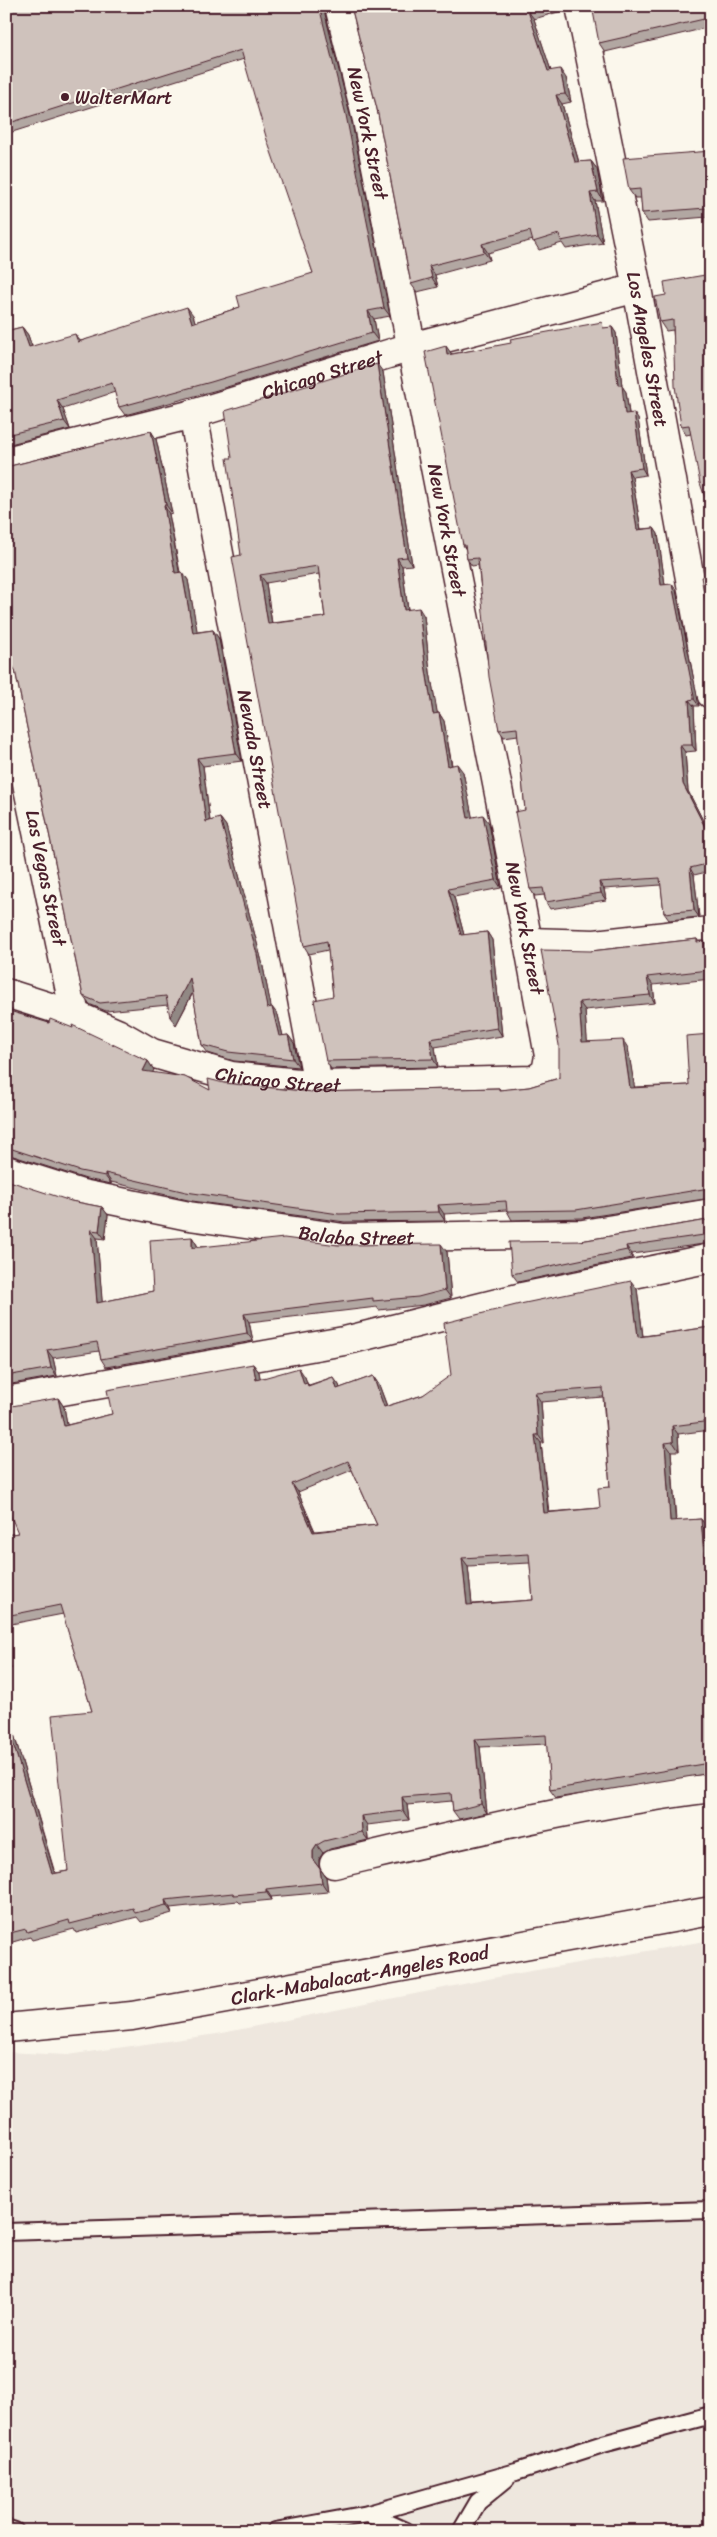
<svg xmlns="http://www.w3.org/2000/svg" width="717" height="2537" font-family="Sriracha,sans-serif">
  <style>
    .built { fill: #eee7de }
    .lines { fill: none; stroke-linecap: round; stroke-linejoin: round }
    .service-casing { stroke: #4a1f2b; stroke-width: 20 }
    .minor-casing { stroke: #4a1f2b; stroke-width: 31 }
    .secondary-casing { stroke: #4a1f2b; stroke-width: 31 }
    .service { stroke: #fbf7ec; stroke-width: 16 }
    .minor { stroke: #fbf7ec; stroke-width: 28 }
    .secondary { stroke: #fbf7ec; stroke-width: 28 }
    .wall { fill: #b2a7a2; stroke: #4a1f2b; fill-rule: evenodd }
    .shaded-wall { fill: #918884; stroke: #4a1f2b }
    .building { fill: #cfc2bc; stroke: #4a1f2b; fill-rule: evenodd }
    .poi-dot { fill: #4a1f2b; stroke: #fbf7ec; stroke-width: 2 }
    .labels { text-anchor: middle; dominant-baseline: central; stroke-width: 4; stroke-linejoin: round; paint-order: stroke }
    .poi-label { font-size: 19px; fill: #4a1f2b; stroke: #fbf7ec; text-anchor: start }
    .street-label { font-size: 19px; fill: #4a1f2b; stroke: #fbf7ec }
  </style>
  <rect width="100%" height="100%" fill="#fbf7ec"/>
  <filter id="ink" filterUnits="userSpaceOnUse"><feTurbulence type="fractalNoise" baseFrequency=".02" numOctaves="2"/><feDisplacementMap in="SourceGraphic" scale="10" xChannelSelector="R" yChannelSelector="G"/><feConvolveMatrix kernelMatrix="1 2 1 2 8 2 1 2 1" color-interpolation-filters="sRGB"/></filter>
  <g filter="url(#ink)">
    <path class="built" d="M711 1940V2531H6V2052L67 2055 217 2034 508 1975Z"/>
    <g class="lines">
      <g class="service-casing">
        <g id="service">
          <path d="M6 2232 711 2210"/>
          <path d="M368 2514 406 2531"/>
          <path d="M6 2528 15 2531"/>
          <path d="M275 2531 368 2514 516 2472 603 2444 711 2415"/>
          <path d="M461 2531 478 2502 506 2479"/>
        </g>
      </g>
      <g class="minor-casing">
        <g id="minor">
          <path id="s1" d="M580 6 637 288 711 694"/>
          <path id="s2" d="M193 414 318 1085"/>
          <path id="s3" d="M6 461 193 414 411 347 637 288"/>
          <path id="s4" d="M6 682 75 1015"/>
          <path d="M528 942 595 944 711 931"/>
          <path id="s5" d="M6 993 75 1015 117 1033 152 1053 231 1076 318 1085 534 1080 546 1072 549 1056 528 942 367 120 339 6"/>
          <path id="s6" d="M6 1170 82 1194 189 1216 344 1238 583 1234 711 1213"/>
          <path d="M6 1401 344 1341 522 1297 711 1258"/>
          <path d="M334 1864C458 1835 584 1804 711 1788"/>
        </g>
      </g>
      <g class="secondary-casing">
        <g id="secondary">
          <path id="s7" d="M6 2028 132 2016 711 1911"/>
        </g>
      </g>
      <use href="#service" class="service"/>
      <use href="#minor" class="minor"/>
      <use href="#secondary" class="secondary"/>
    </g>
    <g class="wall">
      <path d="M6 6H324V10L352 123 390 316 374 319 378 341 217 390 125 415 119 407 115 392 63 409 70 429 6 445V331L22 327 28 335 32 347 80 341 193 315 195 322 240 307 313 273 244 59 6 134Z"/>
      <path d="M351 6H565V10L534 19 551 71 566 78 571 102 562 104 579 162 591 161 597 169 603 201H595L603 243 566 249 562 243 539 250 533 240 488 253 490 260 435 275 438 287 417 292 411 284 377 109Z"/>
      <path d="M711 6 706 28 605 52 599 43Z"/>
      <path d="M711 151 707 217 648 222 642 213 641 198H635L629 190Z"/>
      <path d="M711 274 691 434 686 435 681 426 673 330 666 331 660 322 666 295Z"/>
      <path d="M612 327 616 333 622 386 626 392 629 413 638 419 646 475 632 477 641 529 654 528 658 534 665 585 676 590 698 703 699 706H694L696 751 685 752 688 791 711 836V871L694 875 699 917 669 920 664 913 661 885 604 889 606 900 550 909 546 902 544 895 535 896 530 889 525 810 518 735 504 737 499 730 478 565 472 566 467 559 466 550 463 545 451 353V354Z"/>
      <path d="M383 372 412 565 402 566 408 609 424 616 430 672 437 713H439L444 721 452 765 463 772 472 817 489 823 501 888 454 897 464 935 487 932 492 940 502 1036 435 1047 438 1067 331 1069 326 1061 333 996 328 950 309 954 304 946 241 555 232 458ZM319 574 325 617 272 623 266 583Z"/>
      <path d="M151 431 156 439 172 513 169 514 180 572H182L188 580 197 632 213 630 219 639 242 761 203 766 210 821 220 818 226 826 262 962 271 1007 278 1015 283 1036 288 1035 294 1043 299 1067 234 1061 208 1053 202 1045 193 993 176 1025 168 1005 106 1011 89 1004 83 996 15 670 10 667H6V467Z"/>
      <path d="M697 939 698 941H704L710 949 711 979 653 985 655 1003 585 1010 587 1042 628 1048 634 1087 689 1085 711 1034V1198L582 1218 512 1220 507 1211 506 1210 444 1214 445 1221 345 1222 192 1201 111 1182V1184L86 1179 10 1155H6V1010L148 1061 154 1070 152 1072 210 1090 224 1083 313 1092 499 1088 500 1090 529 1087 559 1078 591 951Z"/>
      <path d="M71 1201 102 1207 108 1215 105 1239 97 1238 102 1302 153 1291 192 1237 197 1245 198 1247 338 1245 447 1252 451 1298 424 1305 379 1310 377 1307 249 1322 253 1341 106 1367 101 1359 99 1351 53 1358 57 1376 6 1385V1330L9 1329Z"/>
      <path d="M711 1219V1243L632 1254V1258L518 1282 512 1274 580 1241 708 1220Z"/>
      <path d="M637 1289 643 1336 711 1327V1430L678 1434 679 1451H671L676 1521 701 1519 707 1527 709 1556H711V1773L556 1798 550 1790 547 1744 480 1747 487 1813 459 1819 453 1811 452 1801 407 1805 409 1820 367 1825 368 1840 330 1849 323 1853 319 1859V1867L326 1877 328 1892 271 1897 272 1900 240 1903 238 1901 170 1908 172 1913 141 1922 137 1917 76 1933 74 1929 32 1940 30 1937 6 1944V1723L13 1731 55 1873 68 1871 92 1711 63 1614 6 1625V1535L18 1533 58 1398 64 1407 67 1425 112 1414 253 1364 259 1372 260 1378 305 1377 307 1383 309 1385 333 1377 339 1385 340 1388 373 1376 379 1385 387 1406 423 1395ZM603 1397 610 1487 600 1508 549 1512 541 1443H544L541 1402ZM352 1470 377 1525 315 1531 298 1492ZM530 1563 533 1600 472 1604 468 1566Z"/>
      <path d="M6 1641 11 1669 6 1670Z"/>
    </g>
    <g class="shaded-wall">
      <path d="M319 6H324V10L352 123 390 316 384 308Z"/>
      <path d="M528 11 534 19 554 80 548 71Z"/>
      <path d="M560 69 566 78 571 102 565 94Z"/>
      <path d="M556 95 562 104 581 170 575 162Z"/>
      <path d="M591 161 597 169 603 201 598 192Z"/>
      <path d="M590 193 595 201 603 243 597 234Z"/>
      <path d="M482 244 488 253 490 260 484 252Z"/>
      <path d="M429 266 435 275 438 287 432 278Z"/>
      <path d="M187 307 193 315 198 331 192 323Z"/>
      <path d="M368 311 374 319 378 341 372 333Z"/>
      <path d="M22 327 28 335 35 356 29 347Z"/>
      <path d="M612 327 616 333 622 386 626 392 630 421 625 414 618 385Z"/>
      <path d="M75 334 81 342H78Z"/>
      <path d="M446 346 451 353 452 361 447 355Z"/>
      <path d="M377 364 383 372 412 565 407 557Z"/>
      <path d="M57 400 63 409 70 429 64 421Z"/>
      <path d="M634 413 638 419 646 475 642 468Z"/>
      <path d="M151 431 156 439 172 513 166 505Z"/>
      <path d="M628 470 632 477 642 536 637 530Z"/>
      <path d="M164 505 169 514 181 582 175 573Z"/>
      <path d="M654 528 658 534 666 592 661 585Z"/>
      <path d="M397 558 402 566 409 618 404 610Z"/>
      <path d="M182 572 188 580 199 641 193 633Z"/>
      <path d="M260 575 266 583 273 632 268 624Z"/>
      <path d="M672 584 676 590 699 706 694 699Z"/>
      <path d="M419 608 424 616 430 672 439 722 433 714 425 664Z"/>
      <path d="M213 630 219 639 242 761 236 753Z"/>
      <path d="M689 700 694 706 696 751 692 745Z"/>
      <path d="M439 713 444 721 453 774 448 766Z"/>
      <path d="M680 745 685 752 688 791 711 836V839L683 784Z"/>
      <path d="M197 758 203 766 211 830 206 822Z"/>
      <path d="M457 764 463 772 474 825 468 818Z"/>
      <path d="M483 815 489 823 501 888 496 880Z"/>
      <path d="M220 818 226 826 262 962 273 1016 267 1008Z"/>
      <path d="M690 868 694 875 699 917 694 910Z"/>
      <path d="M599 882 604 889 606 900 601 893Z"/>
      <path d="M448 889 454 897 466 943 461 935Z"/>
      <path d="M487 932 492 940 502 1036 497 1028Z"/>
      <path d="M704 941 710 949 711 975 708 970Z"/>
      <path d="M647 977 653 985 655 1003 650 995Z"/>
      <path d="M190 978 196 986 176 1025 170 1017Z"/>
      <path d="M579 1002 585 1010 588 1051 582 1042Z"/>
      <path d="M272 1007 278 1015 285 1045 279 1036Z"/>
      <path d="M288 1035 294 1043 299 1067 293 1059Z"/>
      <path d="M430 1039 435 1047 438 1067 433 1059Z"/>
      <path d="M623 1040 628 1048 636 1096 630 1088Z"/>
      <path d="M148 1061 154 1070 149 1079 143 1071Z"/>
      <path d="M105 1173 111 1182V1184L105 1176Z"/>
      <path d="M438 1205 444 1214 445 1221 439 1212Z"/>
      <path d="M102 1207 108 1215 105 1239 99 1231Z"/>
      <path d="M91 1230 97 1238 103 1311 97 1303Z"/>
      <path d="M192 1237 197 1245 198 1256 192 1248Z"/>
      <path d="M441 1244 447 1252 451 1298 445 1290Z"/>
      <path d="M626 1246 632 1254V1258L627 1250Z"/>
      <path d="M631 1281 637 1289 644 1345 638 1337Z"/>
      <path d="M244 1314 249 1322 253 1341 247 1333Z"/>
      <path d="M47 1350 53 1358 57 1376 51 1368Z"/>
      <path d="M253 1364 259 1372 262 1388 256 1380Z"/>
      <path d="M299 1368 305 1377 310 1392 304 1384Z"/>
      <path d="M373 1376 379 1385 390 1415 384 1407Z"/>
      <path d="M333 1377 339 1385 343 1398 337 1389Z"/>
      <path d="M535 1393 541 1402 544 1443 538 1435Z"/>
      <path d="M58 1398 64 1407 69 1434 64 1426Z"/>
      <path d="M672 1426 678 1434 679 1451 673 1442Z"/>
      <path d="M535 1435 541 1443 549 1521 544 1513Z"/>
      <path d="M665 1443 671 1451 676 1529 670 1521Z"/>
      <path d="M292 1484 298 1492 318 1540 313 1532Z"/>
      <path d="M701 1519 707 1527 710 1565 704 1556Z"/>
      <path d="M462 1558 468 1566 473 1613 467 1605Z"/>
      <path d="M6 1641 11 1669 6 1661Z"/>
      <path d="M7 1723 13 1731 57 1882 52 1874Z"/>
      <path d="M475 1739 480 1747 487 1813 481 1804Z"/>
      <path d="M402 1797 407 1805 409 1820 403 1811Z"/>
      <path d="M361 1816 367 1825 368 1840 362 1832Z"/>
      <path d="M317 1845 323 1853 319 1859V1868L313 1860V1851Z"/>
      <path d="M320 1869 326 1877 328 1892 322 1883Z"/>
      <path d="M266 1889 271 1897 272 1900 266 1892Z"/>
      <path d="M165 1900 170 1908 172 1913 166 1905Z"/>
    </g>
    <g class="building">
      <path d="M6 6H319L346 115 384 308 368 311 372 333 211 382 119 407 112 383 57 400 64 421 6 435V331L22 327 29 347 75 334 78 342 187 307 192 323 240 307 237 296 313 273 267 140 241 50 6 124Z"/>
      <path d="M351 6H543L528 11 548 71 560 69 565 94 556 95 575 162 591 161 598 192 590 193 597 234 561 241 559 234 533 242 530 231 482 244 484 252 429 266 432 278 411 284 377 109Z"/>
      <path d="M592 6H711V48L704 19 599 43Z"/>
      <path d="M711 151V267L706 208 642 213 640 189 629 190 623 158Z"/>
      <path d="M711 274V515L700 483 689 425 681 426 675 386 673 320 660 322 655 297 666 295 664 282Z"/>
      <path d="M602 322 603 328 612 327 618 385H622L625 414 634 413 642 468 628 470 637 530 654 528 661 585 672 584 694 696V699L689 700 692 745H680L683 784 711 839V863L690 868 694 910 664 913 660 878 599 882 601 893 546 902 543 888 530 889 515 812 525 810 517 728 499 730 489 677 478 558 467 559 465 545H463L425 352 446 346 447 355 511 343 510 339Z"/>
      <path d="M377 364 407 557 397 558 404 610 419 608 425 664 433 714 439 713 448 766 457 764 468 818 483 815 496 880 448 889 461 935 487 932 497 1028 430 1039 433 1059 326 1061 314 1000 333 996 327 941 304 946 232 557 241 555 227 458H232L225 411ZM318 566 325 617 268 624 260 575Z"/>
      <path d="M151 431 166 505H164L175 573 182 572 193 633 213 630 236 753 197 758 206 822 220 818 257 954 267 1008 272 1007 279 1036 288 1035 293 1059 228 1052 202 1045 190 978 170 1017 166 996 100 1003 83 996 15 670 11 663 6 660V467Z"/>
      <path d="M711 575V629L701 577Z"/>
      <path d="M697 939V942L704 941 708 970 647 977 650 995 579 1002 582 1042 623 1040 630 1088 689 1085 686 1036 711 1034V1190L703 1189 576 1210 507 1211 506 1201 438 1205 439 1212 339 1214 186 1192 105 1173V1176L80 1171 6 1147V1010L49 1023 50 1019 73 1028 72 1025 148 1061 143 1071 185 1077 210 1090 208 1079 224 1083 313 1092 499 1088V1090L529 1087 559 1078V1045L541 950 591 951Z"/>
      <path d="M6 1180 71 1201 102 1207 99 1231 91 1230 97 1303 153 1291 150 1240 192 1237V1248L284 1238 338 1245 441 1244 445 1290 418 1297 373 1301V1298L244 1314 247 1333 101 1359 97 1342 47 1350 51 1368 6 1376V1330L9 1329 6 1306Z"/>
      <path d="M711 1219V1234L626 1246 627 1250 512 1274 509 1242 580 1241 708 1220Z"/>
      <path d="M631 1281 638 1337 711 1327V1421L672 1426 673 1442 665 1443 670 1521 701 1519 704 1556H711V1765L703 1764 550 1790 546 1735 475 1739 481 1804 453 1811 451 1793 402 1797 403 1811 361 1816 362 1832 324 1841 317 1845 313 1851V1860L320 1869 322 1883 266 1889V1892L234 1895 233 1893 165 1900 166 1905 135 1913 133 1908 70 1924 69 1920 27 1932 26 1929 6 1934V1723H7L52 1874 68 1871 52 1715 92 1711 60 1605 6 1616V1535L18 1533 6 1505V1407L58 1398 64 1426 112 1414 107 1390 253 1364 256 1380 299 1368 304 1384 307 1383 308 1386 333 1377 337 1389 373 1376 384 1407 423 1395 451 1375 444 1323 520 1304ZM603 1388 610 1487 598 1488 600 1508 544 1513 535 1435H538L535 1393ZM348 1461 377 1525 313 1532 292 1484ZM529 1554 533 1600 467 1605 462 1558Z"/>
    </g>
  </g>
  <circle class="poi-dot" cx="65" cy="97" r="5"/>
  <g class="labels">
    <g class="poi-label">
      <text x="75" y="97">WalterMart</text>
    </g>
    <g class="street-label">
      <text transform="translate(368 133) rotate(78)">New York Street</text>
      <text stroke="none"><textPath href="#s1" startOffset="350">Los Angeles Street</textPath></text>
      <text stroke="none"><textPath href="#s3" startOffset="328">Chicago Street</textPath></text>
      <text transform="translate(447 530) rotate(79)">New York Street</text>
      <text stroke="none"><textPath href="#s2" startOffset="341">Nevada Street</textPath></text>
      <text stroke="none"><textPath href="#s4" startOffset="200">Las Vegas Street</textPath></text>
      <text transform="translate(525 928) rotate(79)">New York Street</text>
      <text stroke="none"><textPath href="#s5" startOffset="288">Chicago Street</textPath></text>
      <text stroke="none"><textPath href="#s6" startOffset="358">Balaba Street</textPath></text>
      <text stroke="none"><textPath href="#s7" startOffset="358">Clark-Mabalacat-Angeles Road</textPath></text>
    </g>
  </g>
  <rect width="717" height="2537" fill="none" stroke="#fbf7ec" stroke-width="25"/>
  <rect x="12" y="12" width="692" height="2512" fill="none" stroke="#4a1f2b" stroke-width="2" filter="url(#ink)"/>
</svg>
